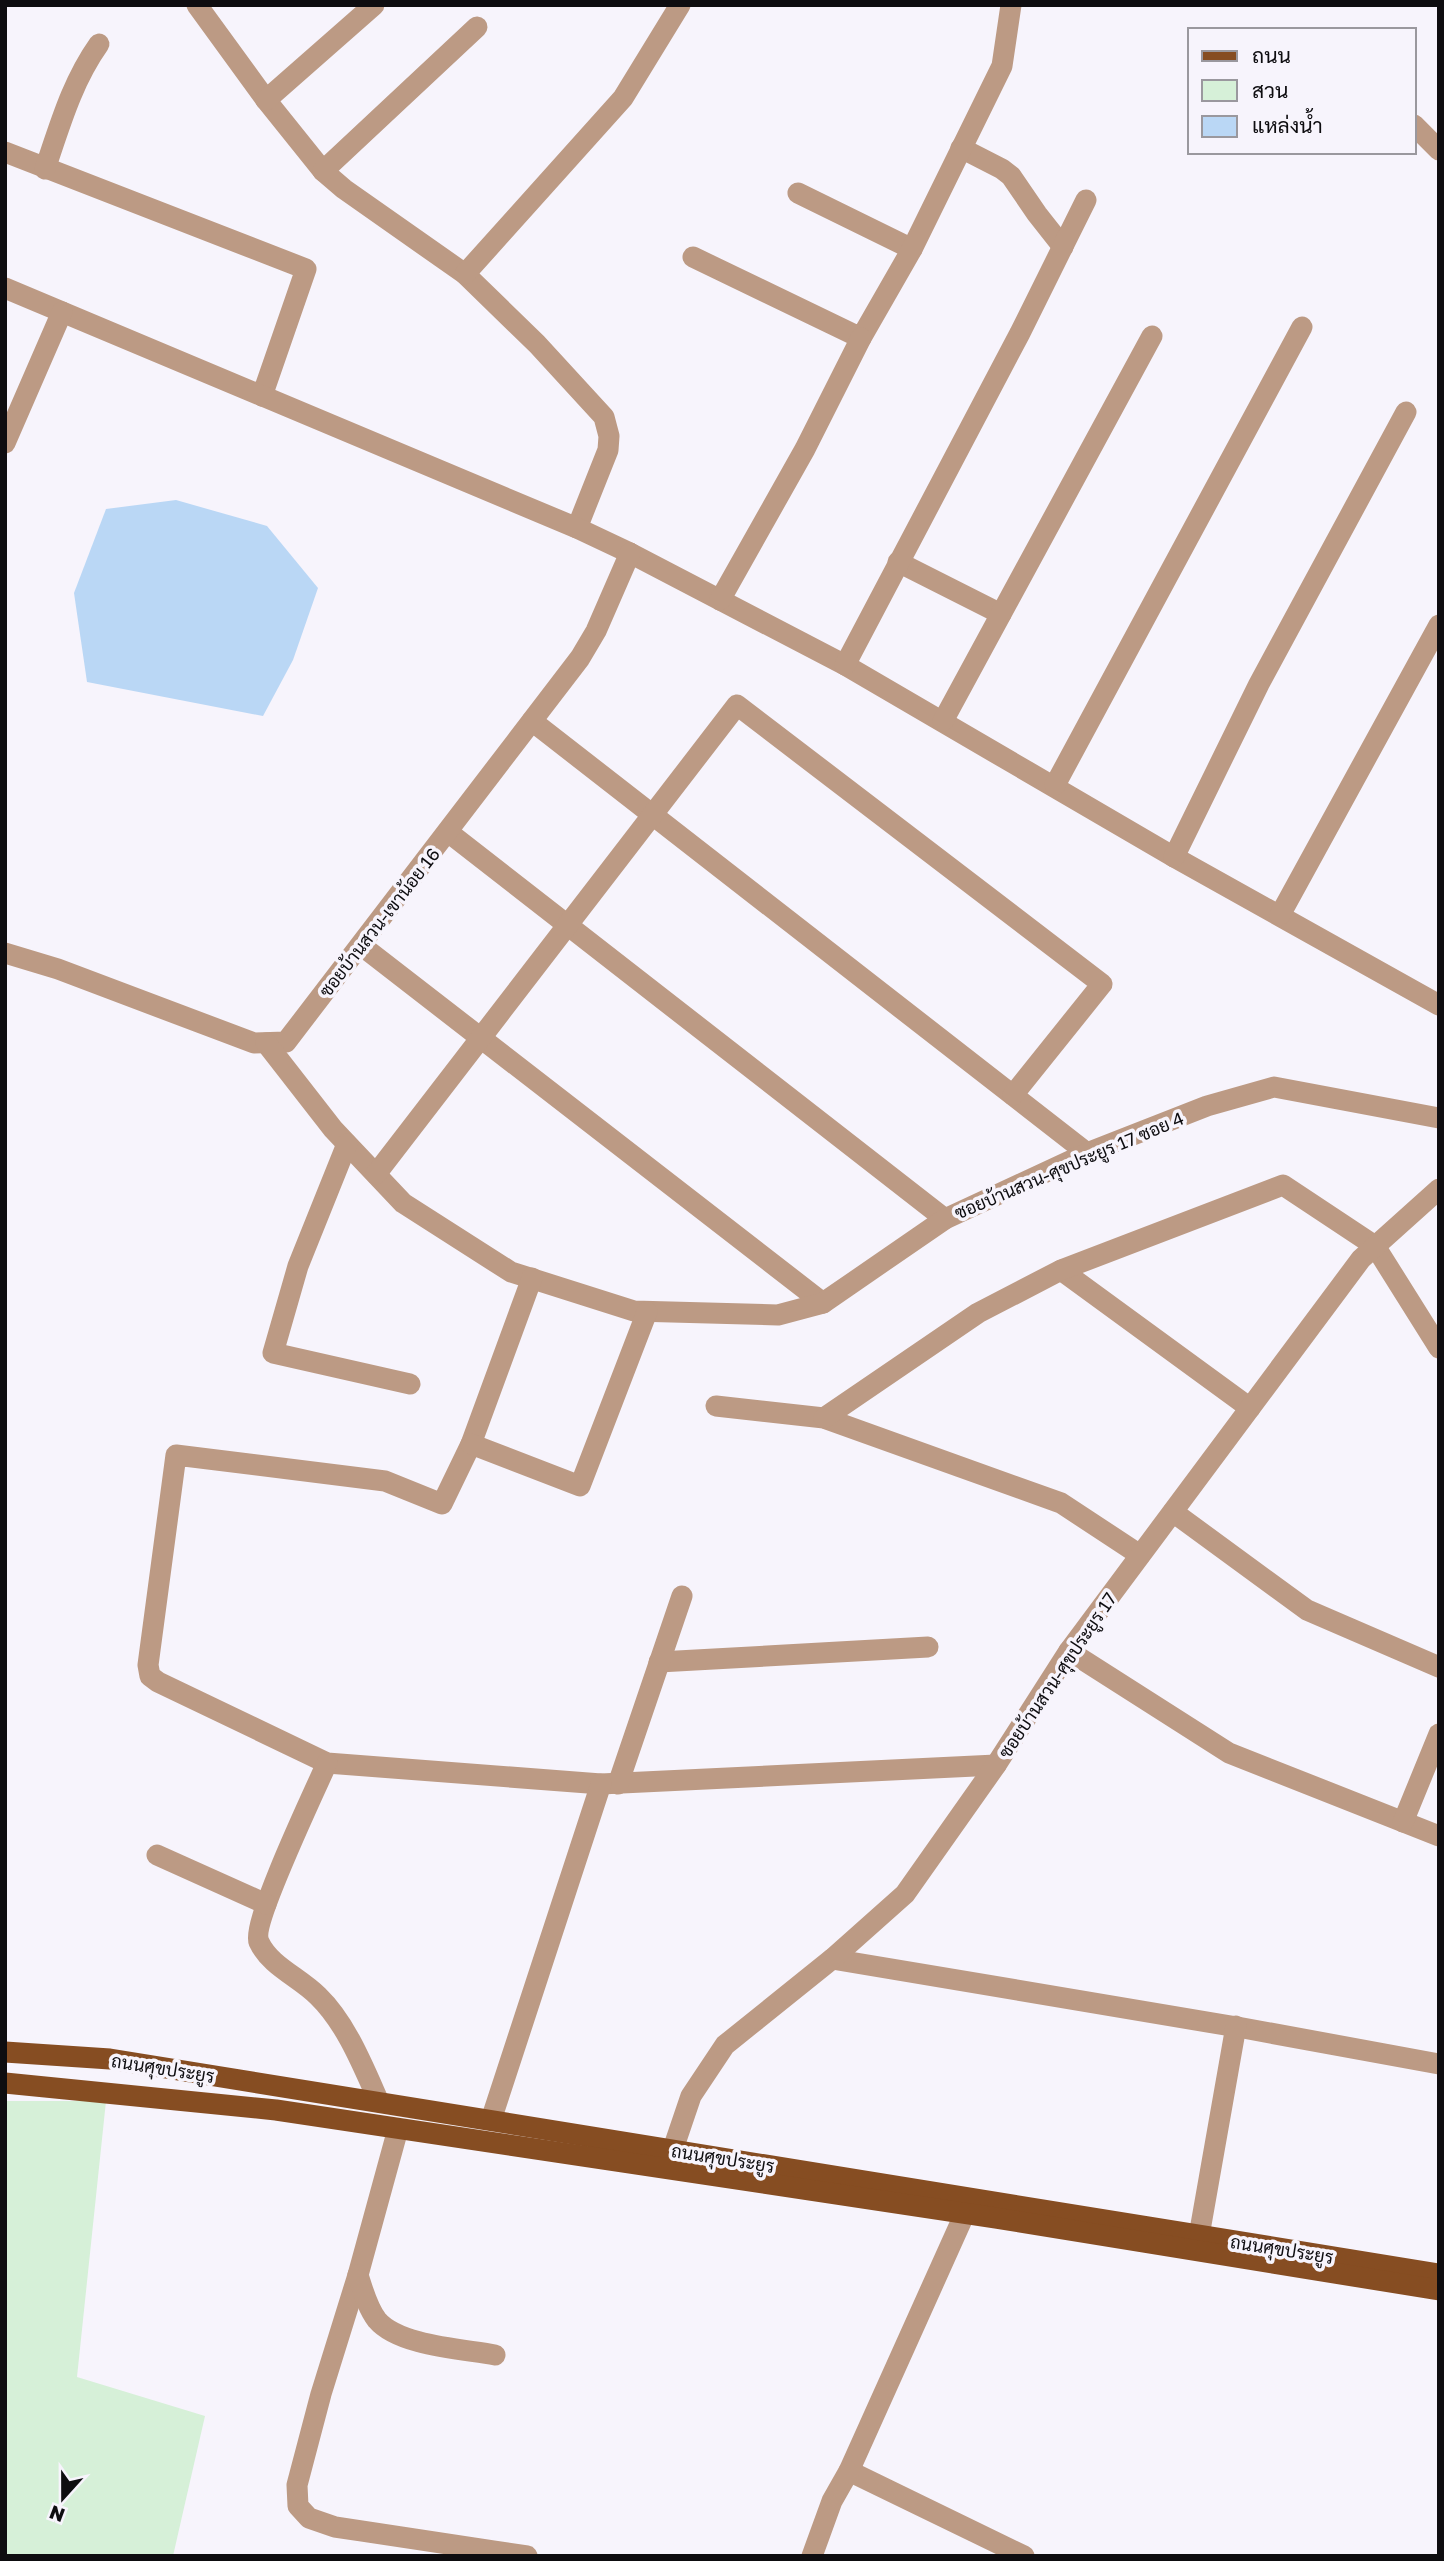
<svg xmlns="http://www.w3.org/2000/svg" width="1444" height="2561" font-family="'Golos Text',Sarabun,sans-serif">
  <style>
    .green { fill: #d6f0d8 }
    .water { fill: #bad7f5 }
    .lines { fill: none; stroke-linecap: round; stroke-linejoin: round }
    .minor { stroke: #bc9a84; stroke-width: 21 }
    .major { stroke: #864d22; stroke-width: 21 }
    .labels { text-anchor: middle; dominant-baseline: central; stroke-width: 7; stroke-linejoin: round; paint-order: stroke }
    .street-label { font-size: 18px; fill: #0e0d10; stroke: #f7f4fc }
  </style>
  <rect width="100%" height="100%" fill="#f7f4fc"/>
  <path class="green" d="M5 2101H106L77 2377 205 2416 173 2556H5Z"/>
  <path class="water" d="M176 500 267 526 318 588 293 660 263 716 87 682 74 593 106 509Z"/>
  <g class="lines">
    <g class="minor">
      <path d="M197 5 266 100 323 171 344 189 465 274 537 344 604 417 609 436 608 450 577 528"/>
      <path d="M266 100 374 5"/>
      <path d="M1414 125 1439 150"/>
      <path d="M961 148 1002 169 1011 176 1037 214 1063 247"/>
      <path d="M5 152 306 269 262 396"/>
      <path d="M45 169C60 125 72 82 99 44"/>
      <path d="M323 171 477 27"/>
      <path d="M798 193 912 249"/>
      <path d="M693 257 861 338 912 249 1002 66 1011 5"/>
      <path d="M465 274 623 98 680 5"/>
      <path d="M5 288 577 528 630 553 845 665 1174 857 1439 1005"/>
      <path d="M5 443 62 312"/>
      <path d="M898 562 1001 614"/>
      <path d="M720 600 805 449 861 338"/>
      <path d="M845 665 1020 333 1086 200"/>
      <path d="M532 721 1087 1153"/>
      <path d="M943 721 1152 336"/>
      <path d="M1055 785 1302 327"/>
      <path d="M448 832 945 1219"/>
      <path d="M1174 857 1259 684 1406 412"/>
      <path d="M1280 915 1439 625"/>
      <path d="M362 946 823 1303"/>
      <path d="M5 953 58 969 254 1043 286 1042 580 658 596 631 630 553"/>
      <path d="M266 1043 333 1129 403 1203 511 1272 634 1311 778 1315 823 1303 945 1219 1087 1153 1207 1106 1274 1087 1439 1118"/>
      <path d="M347 1144 298 1266 273 1353 410 1384"/>
      <path d="M376 1174 737 705 1102 984 1013 1095"/>
      <path d="M1061 1270 1250 1408"/>
      <path d="M532 1278 471 1444 442 1504 385 1481 176 1455 148 1665 150 1676 158 1682 327 1763 601 1784 996 1765"/>
      <path d="M716 1406 824 1418 1061 1503 1140 1555"/>
      <path d="M824 1418 978 1313 1061 1270 1283 1185 1375 1246 1439 1348"/>
      <path d="M471 1444 580 1486 647 1312"/>
      <path d="M1173 1512 1307 1610 1439 1667"/>
      <path d="M1069 1651 1229 1753 1439 1836"/>
      <path d="M659 1662 928 1647"/>
      <path d="M327 1763C316 1788 251 1924 259 1942 270 1966 299 1977 318 1996 346 2023 363 2066 379 2102"/>
      <path d="M618 1784 682 1596"/>
      <path d="M1403 1822 1439 1734"/>
      <path d="M157 1855 266 1904"/>
      <path d="M832 1959 1243 2028 1439 2064"/>
      <path d="M491 2120 601 1784"/>
      <path d="M398 2129 358 2275 321 2394 297 2485 298 2506 309 2518 335 2527 527 2556"/>
      <path d="M673 2149 691 2096 725 2045 832 1959 905 1894 996 1765 1069 1651 1361 1259 1439 1189"/>
      <path d="M1199 2236 1236 2026"/>
      <path d="M358 2275C363 2290 367 2307 377 2320 399 2346 463 2349 495 2355"/>
      <path d="M849 2471 1024 2556"/>
      <path d="M812 2556 832 2501 849 2471 965 2213"/>
    </g>
    <g class="major">
      <path d="M5 2052 110 2059 1439 2274"/>
      <path d="M5 2083 276 2110 996 2218 1439 2290"/>
    </g>
  </g>
  <g class="labels">
    <g class="street-label">
      <text transform="translate(379 922) rotate(-52)">ซอยบ้านสวน-เขาน้อย 16</text>
      <text transform="translate(1069 1165) rotate(-23)">ซอยบ้านสวน-ศุขประยูร 17 ซอย 4</text>
      <text transform="translate(1057 1675) rotate(-56)">ซอยบ้านสวน-ศุขประยูร 17</text>
      <text transform="translate(163 2068) rotate(9)">ถนนศุขประยูร</text>
      <text transform="translate(723 2158) rotate(9)">ถนนศุขประยูร</text>
      <text transform="translate(1282 2249) rotate(9)">ถนนศุขประยูร</text>
    </g>
  </g>
  <rect width="1444" height="2561" fill="none" stroke="#0e0d10" stroke-width="14"/>
  <rect x="1188" y="28" width="228" height="126" fill="#f7f4fc" stroke="#9a989e" stroke-width="2"/>
  <rect x="1202" y="51" width="35" height="10" fill="#864d22" stroke="#9a989e" stroke-width="2"/>
  <text x="1252" y="63" font-size="21" fill="#0e0d10">ถนน</text>
  <rect x="1202" y="80" width="35" height="21" fill="#d6f0d8" stroke="#9a989e" stroke-width="2"/>
  <text x="1252" y="98" font-size="21" fill="#0e0d10">สวน</text>
  <rect x="1202" y="116" width="35" height="21" fill="#bad7f5" stroke="#9a989e" stroke-width="2"/>
  <text x="1252" y="133" font-size="21" fill="#0e0d10">แหล่งน้ำ</text>
  <g transform="translate(63 2498) rotate(201)" stroke="#f7f4fc" stroke-width="5" paint-order="stroke">
  <path d="M0-5L12 26L0 18L-12 26Z" fill="#0e0d10"/>
  <text y="-10" font-size="19" font-weight="bold" text-anchor="middle" fill="#0e0d10">N</text>
  </g>
</svg>
